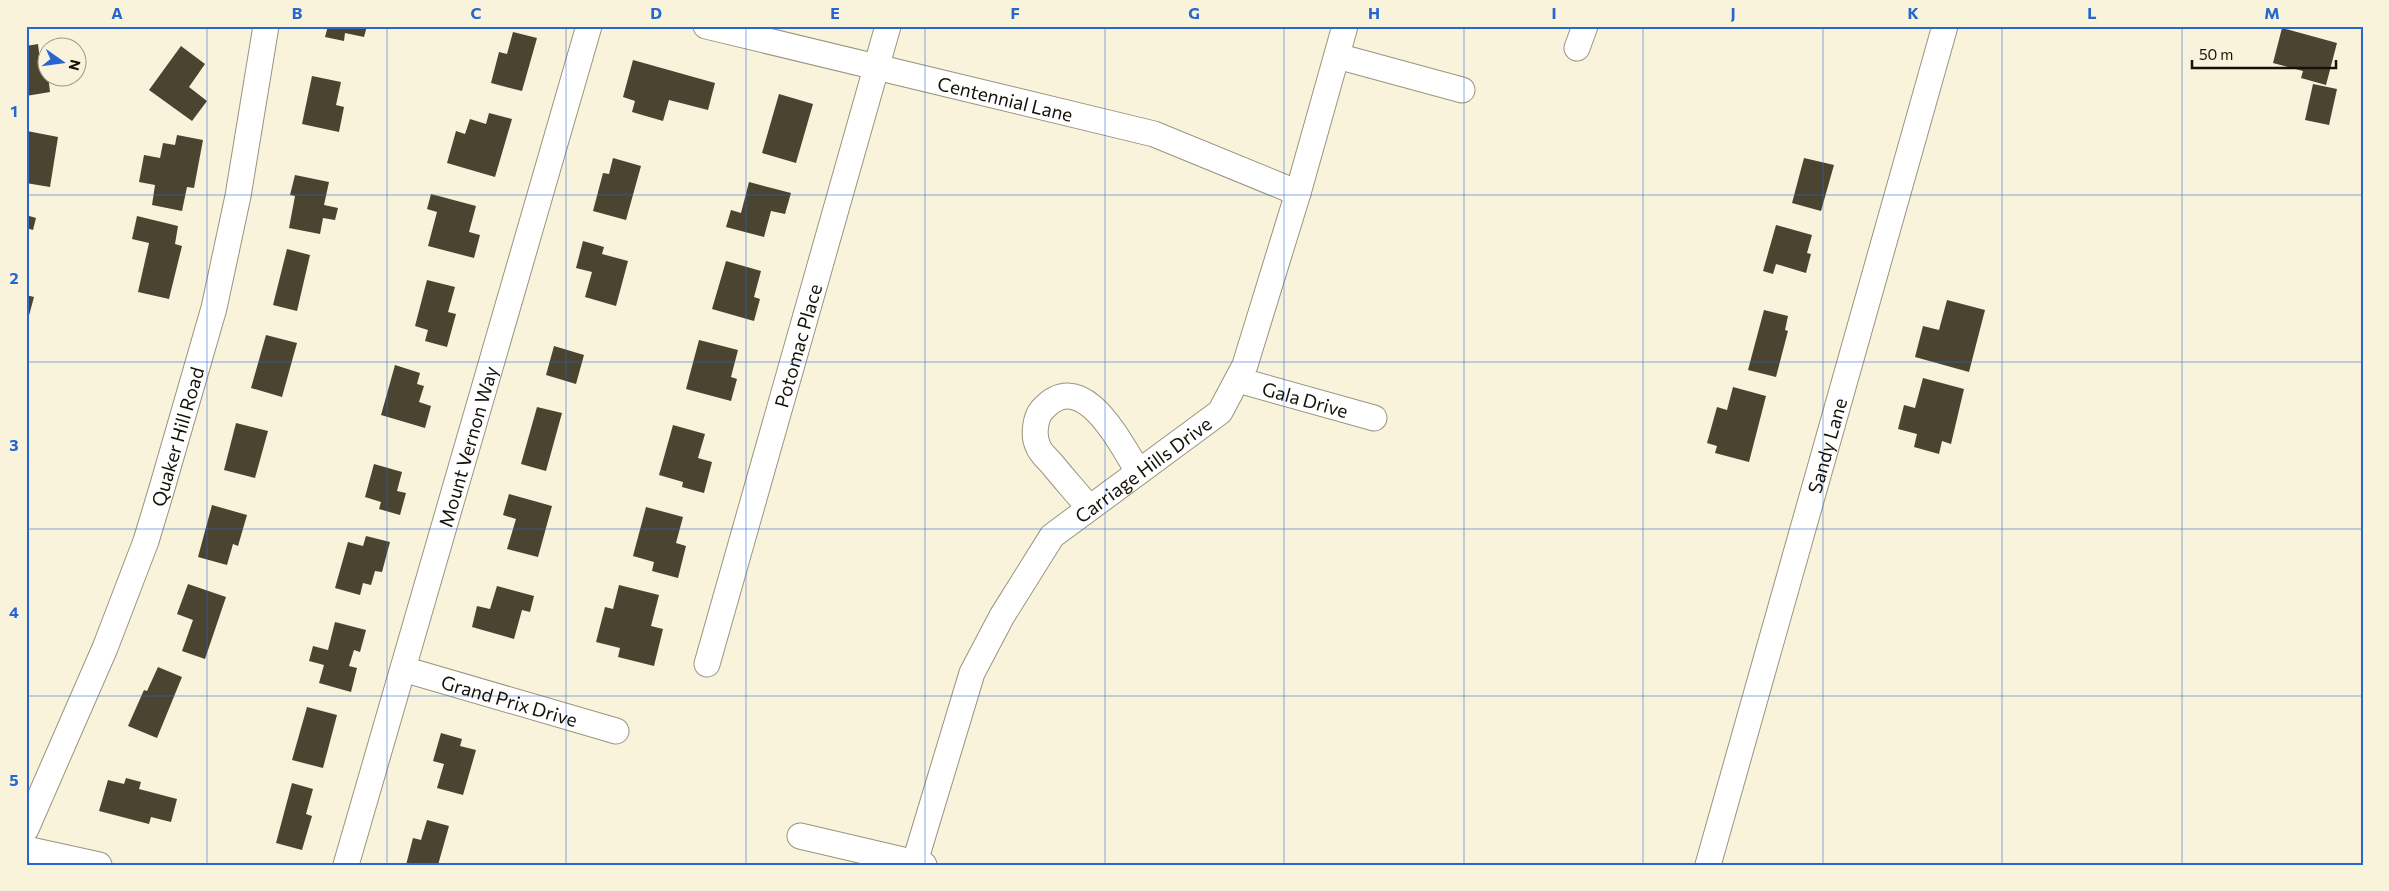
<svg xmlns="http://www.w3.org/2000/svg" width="2389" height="891" font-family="Commissioner,sans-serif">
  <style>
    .building { fill: #4a4431 }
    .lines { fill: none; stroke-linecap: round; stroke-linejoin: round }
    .minor-casing { stroke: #9a947e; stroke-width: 27 }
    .minor { stroke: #fff; stroke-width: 25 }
    .grid { fill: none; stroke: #2566d2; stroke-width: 1; stroke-opacity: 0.55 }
    .labels { text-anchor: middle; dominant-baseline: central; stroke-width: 5; stroke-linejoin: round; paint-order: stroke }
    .street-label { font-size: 19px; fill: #15120a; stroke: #faf3db }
    .neatline { fill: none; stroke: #2566d2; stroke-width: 2 }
    .grid-label { font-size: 16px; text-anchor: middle; font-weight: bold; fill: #2566d2 }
  </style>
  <rect width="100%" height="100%" fill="#faf3db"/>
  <g class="building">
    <path d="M328 26H367L364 37 345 33 344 41 325 37Z"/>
    <path d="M2282 28 2337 43 2326 85 2301 78 2303 71 2273 63Z"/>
    <path d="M513 32 537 38 522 91 491 83 499 52 507 54Z"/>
    <path d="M38 44 41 68 47 67 50 92 26 96V46Z"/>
    <path d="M181 46 205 64 189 87 207 101 192 121 149 90Z"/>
    <path d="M633 60 715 83 708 110 669 100 663 121 632 112 635 101 623 97Z"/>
    <path d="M312 76 341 82 336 105 344 107 339 132 302 124Z"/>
    <path d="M2313 84 2337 89 2329 125 2305 120Z"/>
    <path d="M779 94 813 104 796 163 762 153Z"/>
    <path d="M489 113 512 119 495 177 447 163 456 131 465 134 470 119 486 124Z"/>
    <path d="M27 131 58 137 50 187 26 183Z"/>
    <path d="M177 135 203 140 194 188 187 187 182 211 152 205 155 185 139 182 144 155 160 158 163 143 175 145Z"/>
    <path d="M613 158 641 166 626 220 593 211 603 173 609 174Z"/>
    <path d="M1804 158 1834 165 1821 211 1792 203Z"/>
    <path d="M295 175 329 182 324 205 338 208 335 220 323 218 320 234 289 228 295 196 290 195Z"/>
    <path d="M749 182 791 193 785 214 771 211 764 237 726 227 731 210 741 213Z"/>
    <path d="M431 194 476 206 469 232 480 235 474 258 428 246 437 212 427 209Z"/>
    <path d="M26 215 36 218 33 230 26 228Z"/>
    <path d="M137 216 178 226 175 244 182 246 169 299 138 292 149 243 132 239Z"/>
    <path d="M1776 225 1812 235 1807 253 1811 254 1806 273 1776 264 1773 274 1763 271Z"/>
    <path d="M583 241 604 247 602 254 628 261 616 306 585 297 592 272 576 268Z"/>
    <path d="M287 249 310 255 297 311 273 305Z"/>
    <path d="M726 261 761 271 754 297 760 299 754 321 712 309Z"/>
    <path d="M427 280 455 287 448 312 456 314 447 347 425 341 428 330 415 326Z"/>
    <path d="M26 295 34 297 27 323H26Z"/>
    <path d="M1947 300 1985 310 1969 372 1915 357 1923 326 1939 330Z"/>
    <path d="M1764 310 1788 316 1785 330 1788 331 1776 377 1748 370Z"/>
    <path d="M266 335 297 343 282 397 251 388Z"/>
    <path d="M699 340 738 350 731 377 737 379 731 401 686 389Z"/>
    <path d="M554 346 584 355 576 384 546 375Z"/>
    <path d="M395 365 420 373 417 384 424 386 419 402 431 406 425 428 381 415Z"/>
    <path d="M1923 378 1964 389 1951 444 1942 441 1939 454 1914 447 1917 434 1898 429 1904 405 1915 408Z"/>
    <path d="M1733 387 1766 396 1749 462 1715 453 1717 446 1707 443 1717 407 1727 410Z"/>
    <path d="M537 407 562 413 546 471 521 464Z"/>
    <path d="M236 423 268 431 255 478 224 470Z"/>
    <path d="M673 425 705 434 698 458 712 462 704 493 682 487 683 482 659 475Z"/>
    <path d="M374 464 402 472 397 491 406 493 400 515 379 509 381 502 365 497Z"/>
    <path d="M509 494 552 506 538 557 507 549 516 519 503 515Z"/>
    <path d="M212 505 247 515 238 546 233 544 227 565 198 557Z"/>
    <path d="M646 507 683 517 676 543 686 546 678 578 652 571 654 562 633 556Z"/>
    <path d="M366 536 390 542 382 572 375 571 371 585 363 583 360 595 335 588 348 542 363 546Z"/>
    <path d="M188 584 226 597 205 659 182 651 193 620 177 614Z"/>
    <path d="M619 585 659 595 651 626 663 629 654 666 618 657 620 648 596 642 605 607 613 609Z"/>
    <path d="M497 586 534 596 530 612 522 610 514 639 472 627 477 606 490 609Z"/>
    <path d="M335 622 366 630 360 652 354 650 349 666 357 668 351 692 319 683 324 665 309 661 313 646 328 650Z"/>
    <path d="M158 667 182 677 157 738 128 726 144 690 147 691Z"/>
    <path d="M307 707 337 715 323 768 292 760Z"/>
    <path d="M441 733 462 739 460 746 476 750 463 795 437 788 444 764 433 761Z"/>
    <path d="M126 778 141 782 139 789 177 799 171 822 151 817 149 824 99 811 108 780 124 784Z"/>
    <path d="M292 783 313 789 306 814 312 816 302 850 276 843Z"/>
    <path d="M427 820 449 826 438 865H406L413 838 421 840Z"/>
  </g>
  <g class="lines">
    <g class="minor-casing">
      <g id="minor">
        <path id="s1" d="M706 26 1154 134 1298 193"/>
        <path d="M1577 48 1585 26"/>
        <path d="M1337 56 1462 90"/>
        <path id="s2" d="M1238 380 1374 418"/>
        <path d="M1089 508C1077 493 1064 479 1052 464 1048 459 1040 453 1038 446 1033 436 1035 418 1042 410 1082 364 1120 443 1138 471"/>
        <path id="s3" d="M707 664 888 26"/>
        <path id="s4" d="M403 669 616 731"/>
        <path id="s5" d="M26 829 105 648 146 541 162 488 214 308 238 196 266 26"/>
        <path d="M800 836 924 865"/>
        <path d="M26 849 99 865"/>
        <path id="s6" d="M346 865 589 26"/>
        <path id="s7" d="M914 865 972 673 1002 616 1052 536 1220 412 1245 365 1298 193 1345 26"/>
        <path id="s8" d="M1708 865 1945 26"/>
      </g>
    </g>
    <use href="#minor" class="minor"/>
  </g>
  <path class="grid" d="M207 26V865M387 26V865M566 26V865M746 26V865M925 26V865M1105 26V865M1284 26V865M1464 26V865M1643 26V865M1823 26V865M2002 26V865M2182 26V865M26 195H2363M26 362H2363M26 529H2363M26 696H2363"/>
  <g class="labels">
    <g class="street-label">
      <text stroke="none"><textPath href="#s1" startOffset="308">Centennial Lane</textPath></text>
      <text stroke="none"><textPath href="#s3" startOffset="331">Potomac Place</textPath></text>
      <text stroke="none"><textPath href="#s2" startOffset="70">Gala Drive</textPath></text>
      <text stroke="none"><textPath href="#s5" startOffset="421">Quaker Hill Road</textPath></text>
      <text stroke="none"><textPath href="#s6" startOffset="436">Mount Vernon Way</textPath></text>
      <text stroke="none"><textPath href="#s8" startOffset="436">Sandy Lane</textPath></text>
      <text stroke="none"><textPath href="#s7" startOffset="472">Carriage Hills Drive</textPath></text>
      <text stroke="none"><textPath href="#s4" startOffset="111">Grand Prix Drive</textPath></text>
    </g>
  </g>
  <rect width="2389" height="891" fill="none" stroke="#faf3db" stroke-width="55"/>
  <g transform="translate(62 62) rotate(104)"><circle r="24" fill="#faf3db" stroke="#9e9987"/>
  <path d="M0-4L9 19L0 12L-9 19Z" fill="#2566d2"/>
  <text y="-8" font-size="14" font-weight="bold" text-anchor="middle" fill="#15120a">N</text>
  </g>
  <path d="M2192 60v8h144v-8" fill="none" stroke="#15120a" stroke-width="2.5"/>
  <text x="2199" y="60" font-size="15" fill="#15120a" stroke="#faf3db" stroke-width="4" paint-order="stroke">50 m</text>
  <rect x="28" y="28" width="2334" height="836" class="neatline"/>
  <g class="grid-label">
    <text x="117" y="19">A</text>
    <text x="297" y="19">B</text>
    <text x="476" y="19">C</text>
    <text x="656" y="19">D</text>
    <text x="835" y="19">E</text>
    <text x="1015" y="19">F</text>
    <text x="1194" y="19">G</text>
    <text x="1374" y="19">H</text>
    <text x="1554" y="19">I</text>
    <text x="1733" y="19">J</text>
    <text x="1913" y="19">K</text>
    <text x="2092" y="19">L</text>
    <text x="2272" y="19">M</text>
    <text x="14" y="117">1</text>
    <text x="14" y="284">2</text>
    <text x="14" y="451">3</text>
    <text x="14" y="618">4</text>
    <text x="14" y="786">5</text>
  </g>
</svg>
